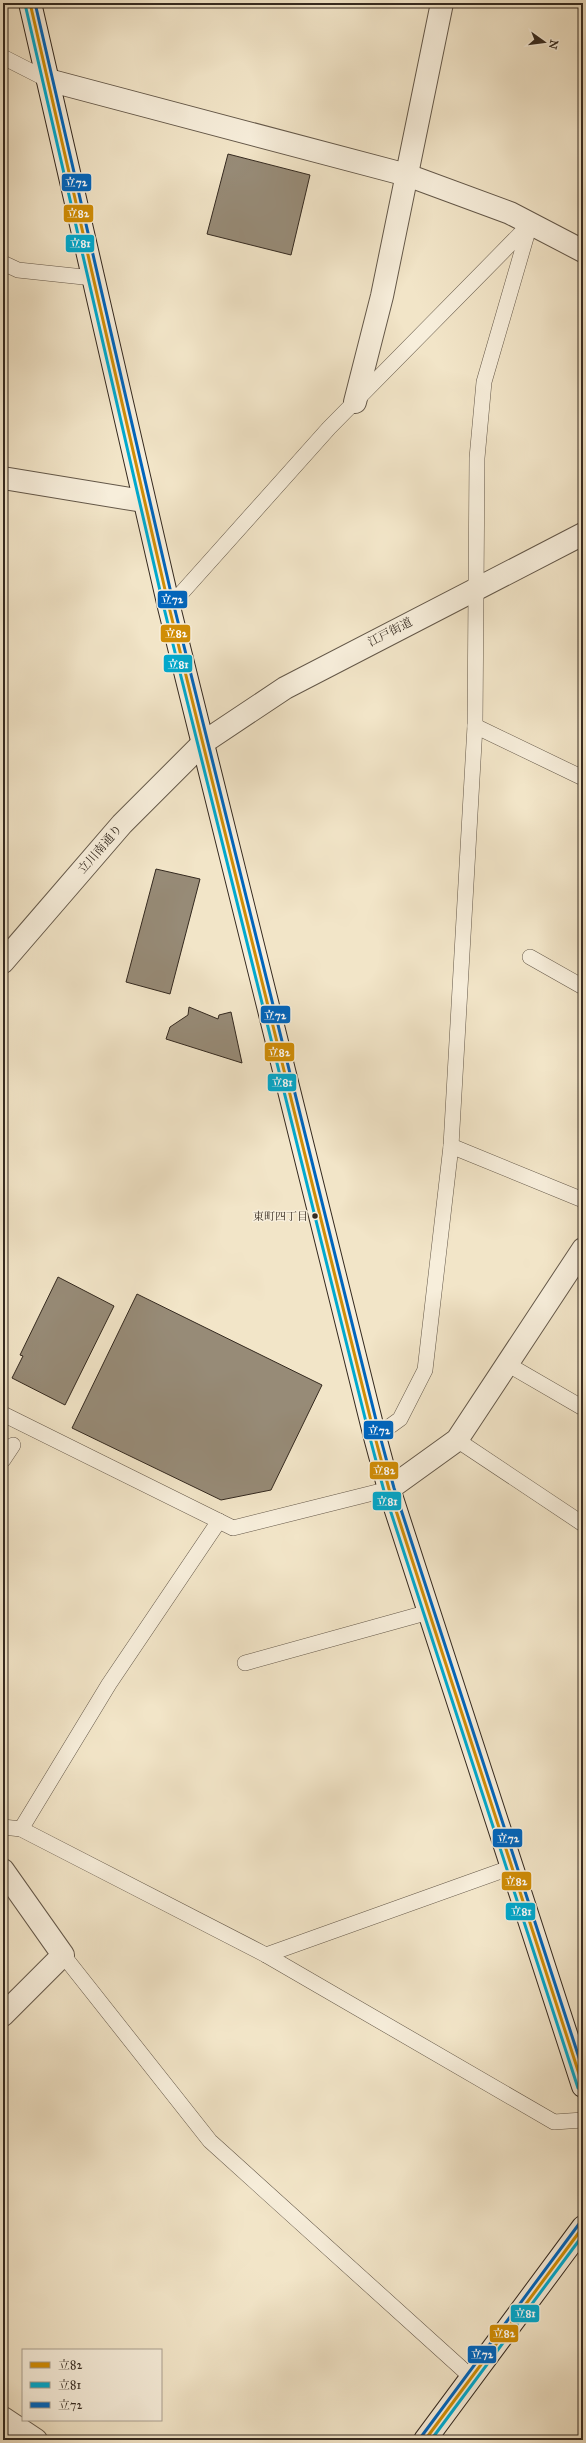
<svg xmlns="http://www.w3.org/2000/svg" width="586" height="2443" font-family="'IM FELL Great Primer','Noto Serif JP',serif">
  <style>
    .building { fill: #978b77; stroke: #34291f }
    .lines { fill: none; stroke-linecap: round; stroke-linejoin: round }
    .service-casing { stroke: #645849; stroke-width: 16 }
    .minor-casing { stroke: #645849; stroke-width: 24 }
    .tertiary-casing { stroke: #645849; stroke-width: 24 }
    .secondary-casing { stroke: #34291f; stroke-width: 24 }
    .service { stroke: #f7eedb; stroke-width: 15 }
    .minor { stroke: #f7eedb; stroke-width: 22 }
    .tertiary { stroke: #f7eedb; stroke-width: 22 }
    .secondary { stroke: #f7eedb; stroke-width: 22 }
    .bus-1-casing { stroke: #f7eedb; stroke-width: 6 }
    .bus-2-casing { stroke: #f7eedb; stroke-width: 6 }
    .bus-3-casing { stroke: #f7eedb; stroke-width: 6 }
    .bus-1 { stroke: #d08d06; stroke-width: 3 }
    .bus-2 { stroke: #00a9ce; stroke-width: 3 }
    .bus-3 { stroke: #0065bd; stroke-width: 3 }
    .bus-dot { fill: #34291f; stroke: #f7eedb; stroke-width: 1.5 }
    .labels { text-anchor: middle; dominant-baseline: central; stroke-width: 3; stroke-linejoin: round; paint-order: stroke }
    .bus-label { font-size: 11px; fill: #34291f; stroke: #f7eedb; text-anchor: end }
    .street-label { font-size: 12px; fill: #34291f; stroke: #f7eedb }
    .line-badge { stroke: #f7eedb; stroke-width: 1.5 }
    .badge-label { font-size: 11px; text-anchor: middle; font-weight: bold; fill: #fff }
  </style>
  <rect width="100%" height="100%" fill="#f2e5c8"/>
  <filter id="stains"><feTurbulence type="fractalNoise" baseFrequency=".005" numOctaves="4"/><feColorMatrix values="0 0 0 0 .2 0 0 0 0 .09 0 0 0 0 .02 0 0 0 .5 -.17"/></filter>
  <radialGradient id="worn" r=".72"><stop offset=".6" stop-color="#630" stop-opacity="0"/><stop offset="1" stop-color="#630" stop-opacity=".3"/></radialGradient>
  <g class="building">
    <path d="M228 154 310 175 291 255 207 234Z"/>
    <path d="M156 869 200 879 170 994 126 982Z"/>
    <path d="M189 1007 218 1019 219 1015 231 1012 242 1063 166 1039 170 1027 188 1015Z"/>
    <path d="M58 1277 114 1306 65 1405 12 1378 23 1356 20 1355Z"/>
    <path d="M137 1294 322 1385 271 1490 221 1500 72 1428Z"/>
  </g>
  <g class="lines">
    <g class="service-casing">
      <g id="service">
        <path d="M3 57 48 80"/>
        <path d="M3 263 18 270 93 278"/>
        <path d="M169 607 329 428 528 226"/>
        <path d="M475 726 583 778"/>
        <path d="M530 957 583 987"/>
        <path d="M451 1146 583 1200"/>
        <path d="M507 1364 583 1408"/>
        <path d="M3 1414 233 1528 389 1489"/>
        <path d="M375 1437 400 1419 425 1370 451 1146 475 726 477 458 484 382 530 224"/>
        <path d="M457 1440 583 1524"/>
        <path d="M3 1460 13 1445"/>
        <path d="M245 1663 429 1612"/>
        <path d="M3 1827 21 1829 266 1955 554 2122 583 2120"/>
        <path d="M21 1829 109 1684 219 1521"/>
        <path d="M63 1955 210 2141 470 2376"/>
        <path d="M266 1955 512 1867"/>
      </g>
    </g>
    <g class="minor-casing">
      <g id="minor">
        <path d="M48 80 407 175 510 213 583 251"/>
        <path d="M355 402 382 296 442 3"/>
        <path d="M3 478 143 501"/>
        <path d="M3 1870 63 1955 3 2015"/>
        <path d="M3 2418 36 2440"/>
      </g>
    </g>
    <g class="tertiary-casing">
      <g id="tertiary">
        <path d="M3 962 122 824 204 742 285 688 583 534"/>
        <path d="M389 1489 457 1440 583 1249"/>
      </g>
    </g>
    <g class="secondary-casing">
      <g id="secondary">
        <path d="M30 3 169 607 375 1437 389 1489 583 2086"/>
        <path d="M425 2440 583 2227"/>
      </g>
    </g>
    <use href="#service" class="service"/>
    <use href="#minor" class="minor"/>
    <use href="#tertiary" class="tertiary"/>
    <use href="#secondary" class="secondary"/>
    <g class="bus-1-casing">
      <g id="bus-1">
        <path d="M30 3 169 607 375 1437 389 1489 583 2086"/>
        <path d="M425 2440 583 2227"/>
      </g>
    </g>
    <g class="bus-2-casing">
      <g id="bus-2">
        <path d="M25 4 164 608 370 1438 384 1491 578 2088"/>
        <path d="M431 2440 583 2235"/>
      </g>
    </g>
    <g class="bus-3-casing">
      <g id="bus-3">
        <path d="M35 3 174 606 380 1436 394 1488 583 2070"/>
        <path d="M421 2437 579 2224"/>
      </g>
    </g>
    <use href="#bus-1" class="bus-1"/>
    <use href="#bus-2" class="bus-2"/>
    <use href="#bus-3" class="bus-3"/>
  </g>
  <circle class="bus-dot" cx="315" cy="1216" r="3.5"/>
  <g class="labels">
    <g class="bus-label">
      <text x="308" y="1216">東町四丁目</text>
    </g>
    <g class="street-label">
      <text transform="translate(390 632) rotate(-27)">江戸街道</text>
      <text transform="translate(100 849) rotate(-49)">立川南通り</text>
    </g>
  </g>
  <g class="line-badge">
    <rect x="61" y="173" width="31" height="19" rx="4" fill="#0065bd"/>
    <rect x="63" y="204" width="31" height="19" rx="4" fill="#d08d06"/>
    <rect x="65" y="234" width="30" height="19" rx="4" fill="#00a9ce"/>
    <rect x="157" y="590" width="31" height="19" rx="4" fill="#0065bd"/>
    <rect x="160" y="624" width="31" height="19" rx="4" fill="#d08d06"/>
    <rect x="163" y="654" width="30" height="19" rx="4" fill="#00a9ce"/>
    <rect x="260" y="1005" width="31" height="19" rx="4" fill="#0065bd"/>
    <rect x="264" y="1042" width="31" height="20" rx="4" fill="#d08d06"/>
    <rect x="267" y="1073" width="30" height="19" rx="4" fill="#00a9ce"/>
    <rect x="363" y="1420" width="31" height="20" rx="4" fill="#0065bd"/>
    <rect x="369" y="1461" width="30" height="19" rx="4" fill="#d08d06"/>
    <rect x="372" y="1491" width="30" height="20" rx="4" fill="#00a9ce"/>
    <rect x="492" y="1828" width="31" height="20" rx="4" fill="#0065bd"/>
    <rect x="501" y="1871" width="31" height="20" rx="4" fill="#d08d06"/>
    <rect x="505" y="1902" width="31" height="19" rx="4" fill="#00a9ce"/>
    <rect x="510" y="2304" width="30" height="19" rx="4" fill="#00a9ce"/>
    <rect x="489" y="2324" width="30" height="19" rx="4" fill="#d08d06"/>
    <rect x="467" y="2345" width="30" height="19" rx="4" fill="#0065bd"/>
  </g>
  <g class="badge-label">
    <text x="76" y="186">立72</text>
    <text x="78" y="217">立82</text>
    <text x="80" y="247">立81</text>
    <text x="172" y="603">立72</text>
    <text x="176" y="637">立82</text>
    <text x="178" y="668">立81</text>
    <text x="275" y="1019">立72</text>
    <text x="279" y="1056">立82</text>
    <text x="282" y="1086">立81</text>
    <text x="379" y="1434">立72</text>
    <text x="384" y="1474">立82</text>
    <text x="387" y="1505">立81</text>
    <text x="508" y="1842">立72</text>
    <text x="516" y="1885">立82</text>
    <text x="521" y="1915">立81</text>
    <text x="525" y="2317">立81</text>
    <text x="504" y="2337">立82</text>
    <text x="482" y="2358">立72</text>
  </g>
  <rect width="586" height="2443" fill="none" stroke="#f2e5c8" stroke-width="16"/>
  <rect x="4" y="4" width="578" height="2435" fill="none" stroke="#34291f" stroke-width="2"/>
  <rect x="8" y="8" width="570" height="2427" fill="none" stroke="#34291f"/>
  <rect x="22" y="2349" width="140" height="72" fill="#f7eedb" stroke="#a99f90"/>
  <rect x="30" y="2362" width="20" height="6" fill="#d08d06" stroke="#a99f90"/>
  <text x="58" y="2369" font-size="12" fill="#34291f">立82</text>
  <rect x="30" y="2382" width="20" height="6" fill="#00a9ce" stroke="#a99f90"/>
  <text x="58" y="2389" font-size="12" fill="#34291f">立81</text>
  <rect x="30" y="2402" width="20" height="6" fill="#0065bd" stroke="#a99f90"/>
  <text x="58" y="2409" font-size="12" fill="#34291f">立72</text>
  <g transform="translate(544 42) rotate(104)" stroke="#f7eedb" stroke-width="3" paint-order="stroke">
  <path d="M0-3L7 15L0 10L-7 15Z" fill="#34291f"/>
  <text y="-6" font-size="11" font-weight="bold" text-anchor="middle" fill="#34291f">N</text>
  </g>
  <rect width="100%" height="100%" filter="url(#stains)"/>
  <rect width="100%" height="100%" fill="url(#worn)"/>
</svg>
